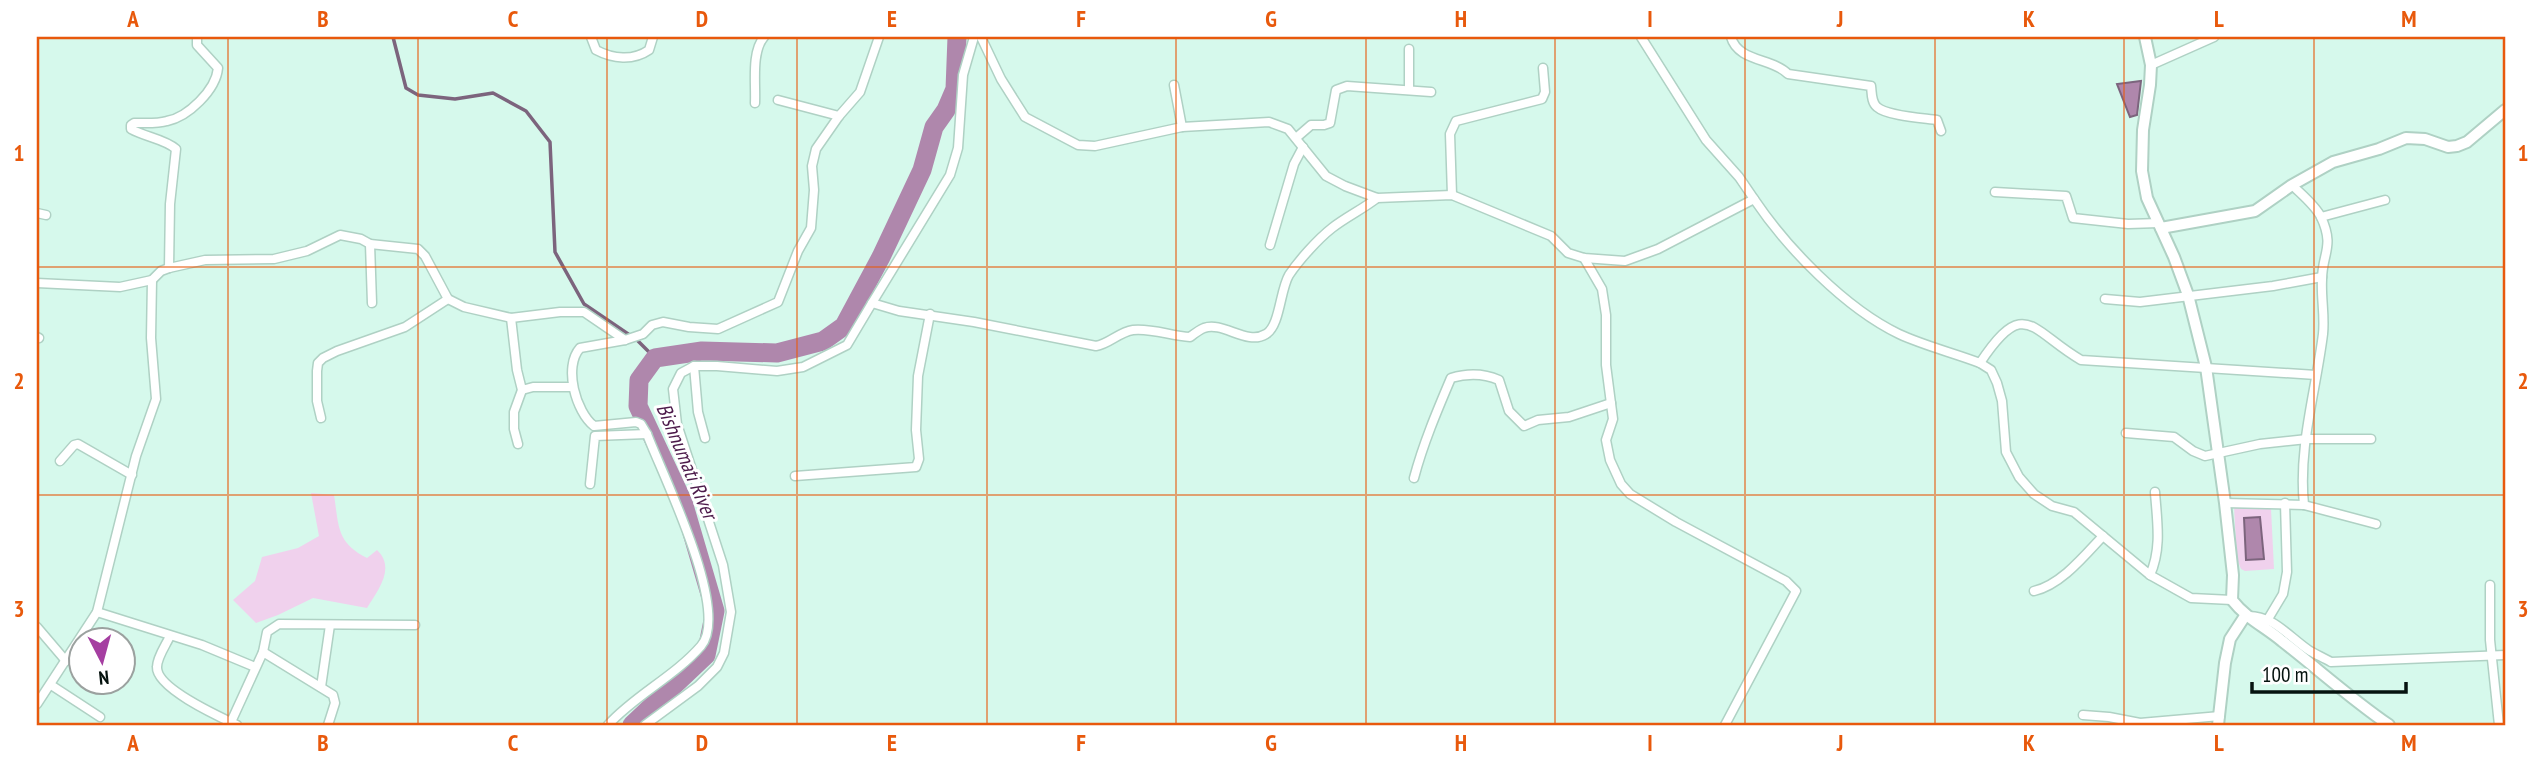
<svg xmlns="http://www.w3.org/2000/svg" width="2542" height="762" font-family="'PT Sans Narrow',sans-serif">
  <style>
    .green { fill: #f0d1ed }
    .water { fill: #af87ac; stroke: #7c647d; stroke-width: 2 }
    .lines { fill: none; stroke-linecap: round; stroke-linejoin: round }
    .stream { stroke: #7c647d; stroke-width: 3.5 }
    .river { stroke: #af87ac; stroke-width: 19 }
    .street-casing { stroke: #afd1c4; stroke-width: 11 }
    .secondary-casing { stroke: #afd1c4; stroke-width: 14 }
    .street { stroke: #fff; stroke-width: 8 }
    .secondary { stroke: #fff; stroke-width: 10 }
    .grid { fill: none; stroke: #e8590c; stroke-width: 2; stroke-opacity: 0.55 }
    .labels { text-anchor: middle; dominant-baseline: central; stroke-width: 6; stroke-linejoin: round; paint-order: stroke }
    .water-label { font-size: 21px; font-style: italic; fill: #4c1a4a; stroke: #fff }
    .neatline { fill: none; stroke: #e8590c; stroke-width: 2.5 }
    .grid-label { font-size: 23px; text-anchor: middle; font-weight: bold; fill: #e8590c }
  </style>
  <rect width="100%" height="100%" fill="#d6f9ec"/>
  <g class="green">
    <path d="M311 493 334 495C339 526 336 542 367 558L377 550C396 568 378 590 367 608L313 598 278 615 256 623 233 600 255 581 262 557 298 548 319 536Z"/>
    <path d="M2234 507 2271 509 2274 569 2245 571 2241 569 2237 559Z"/>
  </g>
  <g class="water">
    <path d="M2141 81 2137 115 2130 117 2117 84Z"/>
    <path d="M2260 517 2264 559 2246 560 2244 518Z"/>
  </g>
  <g class="lines">
    <path class="stream" d="M393 37 406 88 418 95 455 99 493 93 526 111 550 142 555 252 584 304 637 340 655 358"/>
    <path class="river" d="M632 725 706 655 715 611 683 502 638 406 639 380 655 358 702 351 777 353 823 341 844 326 881 257 922 170 934 127 946 110 955 89 957 37"/>
    <g class="street-casing">
      <g id="street">
        <path d="M591 37 596 50C613 59 633 61 649 50L653 37"/>
        <path d="M981 37 1001 79 1025 117 1078 145 1095 146 1182 127 1269 122 1288 129 1326 176 1345 186 1377 198 1452 195 1551 236 1568 253 1584 258 1625 261 1658 249 1754 199C1787 248 1845 308 1899 334 1925 346 1954 353 1980 363L1991 370 1997 383 2002 401 2006 452 2019 477 2034 494 2052 506 2074 512 2150 575 2191 598 2232 600"/>
        <path d="M1641 37 1706 140 1739 177 1754 199"/>
        <path d="M1731 37C1738 62 1773 58 1788 74L1871 86C1872 93 1871 102 1877 107 1887 116 1923 118 1937 120L1941 131"/>
        <path d="M2151 65 2214 37"/>
        <path d="M1174 85 1182 127"/>
        <path d="M1409 90V49"/>
        <path d="M778 100 839 116"/>
        <path d="M755 103C756 84 751 52 764 37"/>
        <path d="M1296 138 1311 125H1324L1330 123 1336 90 1347 86 1431 92"/>
        <path d="M2292 185C2301 194 2315 205 2321 217 2335 247 2322 253 2322 280 2321 298 2325 316 2323 334 2316 391 2298 447 2304 505"/>
        <path d="M1995 192 2066 196 2073 218 2128 224 2159 223"/>
        <path d="M1452 195 1450 134 1456 121 1542 99 1545 92 1543 68"/>
        <path d="M37 213 46 215"/>
        <path d="M2321 217 2385 200"/>
        <path d="M370 244 372 303"/>
        <path d="M1270 245 1294 164 1303 147"/>
        <path d="M1584 258 1602 289 1606 315V365L1613 419 1606 440 1610 460 1621 484 1630 494 1676 522 1786 581 1796 591 1725 725"/>
        <path d="M169 268 170 204 176 149C165 139 145 137 131 129V125L134 123C145 123 157 124 167 121 188 117 216 90 218 68L197 45V37"/>
        <path d="M37 283 120 287 152 280 161 271 169 268 205 260 274 259 307 251 340 235 361 239 370 244 418 249 425 256 448 299 464 307 511 318 560 312H584L625 340"/>
        <path d="M2105 299 2140 302 2273 286 2322 277"/>
        <path d="M872 303 950 175 958 148 963 75 974 37"/>
        <path d="M511 318 517 370 522 390 514 412V429L518 444"/>
        <path d="M37 337 39 338"/>
        <path d="M1980 363C2025 295 2031 331 2081 360L2316 375"/>
        <path d="M694 366 698 412 705 438"/>
        <path d="M522 390 533 387H573"/>
        <path d="M321 418 317 401V371L318 363 323 358 337 351 405 327 448 299"/>
        <path d="M2126 433 2174 437 2193 451 2205 456 2260 444 2307 439H2371"/>
        <path d="M60 461 74 445 78 444 132 475"/>
        <path d="M795 476 916 467 919 459 916 430 918 376 930 314"/>
        <path d="M1414 478C1423 444 1437 411 1451 378 1468 373 1483 373 1499 380L1509 411 1524 426 1538 420 1569 417 1611 403"/>
        <path d="M590 484 595 436 647 434"/>
        <path d="M2225 503 2304 505 2376 524"/>
        <path d="M2150 575C2162 548 2157 521 2155 492"/>
        <path d="M2490 585V640L2499 725"/>
        <path d="M2034 591C2061 585 2085 555 2103 536"/>
        <path d="M97 612 202 645 255 667"/>
        <path d="M2246 616C2272 614 2289 637 2310 651 2317 655 2324 658 2331 662L2505 655"/>
        <path d="M2268 619 2283 594 2287 572 2285 503"/>
        <path d="M37 627 66 661"/>
        <path d="M170 636C166 645 157 657 157 667 156 688 220 717 237 725"/>
        <path d="M263 652 267 632 279 624 415 625"/>
        <path d="M51 685 100 717"/>
        <path d="M321 687 330 625"/>
        <path d="M37 704 97 612 136 456 156 399 151 338 152 280"/>
        <path d="M2083 715 2109 717 2140 723 2220 716"/>
        <path d="M231 722 263 652 333 695 335 703 328 725"/>
        <path d="M608 725C635 695 674 677 701 646 731 611 662 474 647 434L641 424 636 422 594 426C576 412 563 367 580 348L625 340 643 334 652 325 663 322 689 327 718 329 778 302 798 251 811 228 814 190 812 166 816 149 839 116 860 92 879 37"/>
        <path d="M645 725 698 686 717 667 724 653 731 612 723 565 677 424 673 389 681 373 694 366H717L777 371 803 367 847 345 872 303 899 311 974 322 1096 346C1109 344 1119 332 1133 330 1152 328 1171 336 1190 337 1194 334 1199 330 1204 328 1223 321 1247 346 1266 334 1280 326 1280 290 1289 275 1299 260 1318 239 1332 228 1346 217 1363 209 1377 198"/>
      </g>
    </g>
    <g class="secondary-casing">
      <g id="secondary">
        <path d="M2145 37 2151 65 2150 85 2143 130 2142 171 2147 198 2174 257 2188 295 2206 367 2225 503 2233 575 2232 600C2247 619 2264 626 2282 641 2318 669 2351 699 2389 725"/>
        <path d="M2161 228 2255 211 2292 185 2333 162 2379 149 2406 138 2425 139 2448 147 2457 146 2467 142 2505 110"/>
        <path d="M2218 725 2225 663 2230 639 2245 616"/>
      </g>
    </g>
    <use href="#street" class="street"/>
    <use href="#secondary" class="secondary"/>
  </g>
  <path class="grid" d="M228 37V725M418 37V725M607 37V725M797 37V725M987 37V725M1176 37V725M1366 37V725M1555 37V725M1745 37V725M1935 37V725M2124 37V725M2314 37V725M37 267H2505M37 495H2505"/>
  <g class="labels">
    <g class="water-label">
      <text transform="translate(687 461) rotate(67)">Bishnumati River</text>
    </g>
  </g>
  <rect width="2542" height="762" fill="none" stroke="#ffffff" stroke-width="77"/>
  <g transform="translate(102 661) rotate(174)"><circle r="33" fill="#ffffff" stroke="#9ba19f" stroke-width="2"/>
  <path d="M0-5L12 26L0 18L-12 26Z" fill="#a53ea1"/>
  <text y="-10" font-size="19" font-weight="bold" text-anchor="middle" fill="#06130f">N</text>
  </g>
  <path d="M2252 682v10h154v-10" fill="none" stroke="#06130f" stroke-width="3.5"/>
  <text x="2262" y="682" font-size="21" fill="#06130f" stroke="#ffffff" stroke-width="5" paint-order="stroke">100 m</text>
  <rect x="38" y="38" width="2466" height="686" class="neatline"/>
  <g class="grid-label">
    <text x="133" y="27">A</text>
    <text x="323" y="27">B</text>
    <text x="513" y="27">C</text>
    <text x="702" y="27">D</text>
    <text x="892" y="27">E</text>
    <text x="1081" y="27">F</text>
    <text x="1271" y="27">G</text>
    <text x="1461" y="27">H</text>
    <text x="1650" y="27">I</text>
    <text x="1840" y="27">J</text>
    <text x="2029" y="27">K</text>
    <text x="2219" y="27">L</text>
    <text x="2409" y="27">M</text>
    <text x="19" y="161">1</text>
    <text x="2523" y="161">1</text>
    <text x="19" y="389">2</text>
    <text x="2523" y="389">2</text>
    <text x="19" y="617">3</text>
    <text x="2523" y="617">3</text>
    <text x="133" y="751">A</text>
    <text x="323" y="751">B</text>
    <text x="513" y="751">C</text>
    <text x="702" y="751">D</text>
    <text x="892" y="751">E</text>
    <text x="1081" y="751">F</text>
    <text x="1271" y="751">G</text>
    <text x="1461" y="751">H</text>
    <text x="1650" y="751">I</text>
    <text x="1840" y="751">J</text>
    <text x="2029" y="751">K</text>
    <text x="2219" y="751">L</text>
    <text x="2409" y="751">M</text>
  </g>
</svg>
